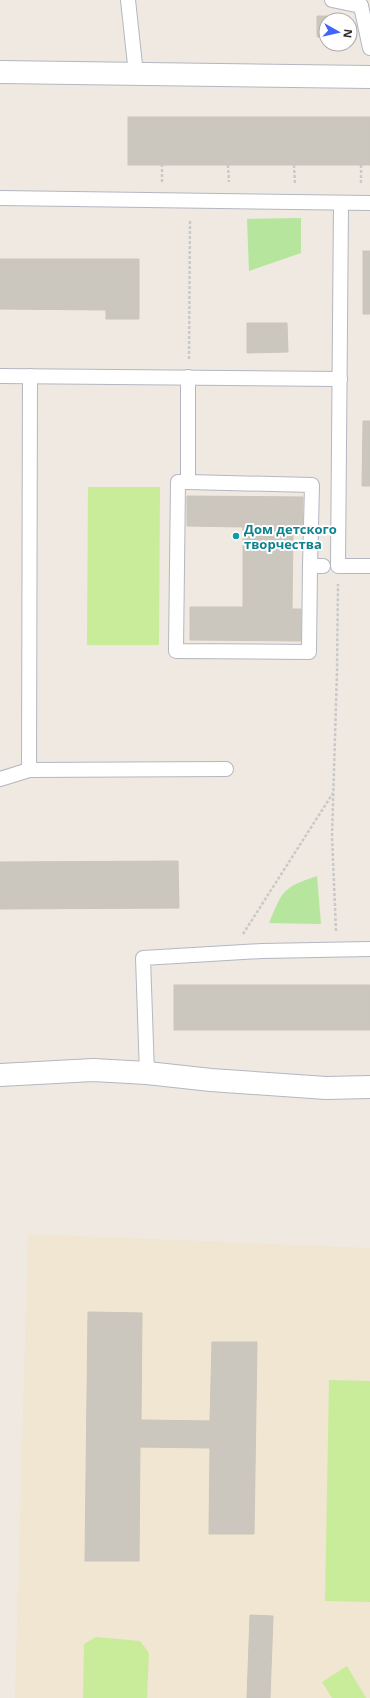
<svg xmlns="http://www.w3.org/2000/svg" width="370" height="1698" font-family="'Open Sans',sans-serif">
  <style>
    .education { fill: #f0e6d1 }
    .green { fill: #b6e59e }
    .pitch { fill: #c9ec9a }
    .building { fill: #cbc7bf; stroke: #cbc5ba }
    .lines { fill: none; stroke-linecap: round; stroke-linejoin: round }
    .service-casing { stroke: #b4b7c1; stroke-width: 16 }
    .minor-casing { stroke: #b4b7c1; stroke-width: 24 }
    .path { stroke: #c9c9c9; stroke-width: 2.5; stroke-dasharray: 3 2; stroke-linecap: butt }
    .service { stroke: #fff; stroke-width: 14 }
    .minor { stroke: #fff; stroke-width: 22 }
    .culture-dot { fill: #0f9aa8; stroke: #fff; stroke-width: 1.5 }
    .labels { text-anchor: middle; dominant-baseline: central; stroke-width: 4; stroke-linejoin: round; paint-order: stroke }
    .culture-label { font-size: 13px; font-weight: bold; fill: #0d838f; stroke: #fff; text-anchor: start }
  </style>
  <rect width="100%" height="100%" fill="#efe9e1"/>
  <path class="education" d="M28 1234 370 1248V1698H15Z"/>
  <g class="green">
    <path d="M301 218V253L249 271 247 219Z"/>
    <path d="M317 876 321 924 269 923C283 890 282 888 317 876Z"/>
  </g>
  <g class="pitch">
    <path d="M88 487H160L159 645H87Z"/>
    <path d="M329 1380 370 1381V1602L325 1601Z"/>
    <path d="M96 1637 140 1641 149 1653 147 1698H83L84 1644Z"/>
    <path d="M347 1666 366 1698H332L322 1682Z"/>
  </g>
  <g class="building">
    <path d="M317 16H348V20H326V37H317Z"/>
    <rect x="128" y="117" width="242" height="48"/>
    <rect x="363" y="251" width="7" height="63"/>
    <path d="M0 259H139V319H106V310L0 309Z"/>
    <path d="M247 323H287L288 352 247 353Z"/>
    <path d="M363 421H370V486H362Z"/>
    <path d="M187 496 303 497 302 535 293 534 292 609H301V641L190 640V607H243V527L187 526Z"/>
    <path d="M178 861 179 908 0 909V862Z"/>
    <rect x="174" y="985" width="196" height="45"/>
    <path d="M88 1312 142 1313 141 1420 210 1421 212 1342H257L254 1534H209L210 1448 140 1447 139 1561H85Z"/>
    <path d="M250 1615 273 1616 270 1698H247Z"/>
  </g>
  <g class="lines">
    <g class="service-casing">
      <g id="service">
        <path d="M128 0 136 74"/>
        <path d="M332 0 361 6"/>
        <path d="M358 0 361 6 370 48"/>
        <path d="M0 198 370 203"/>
        <path d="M341 204 338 566H370"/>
        <path d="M0 376 340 379"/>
        <path d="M188 377V482L312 485 310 566H323"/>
        <path d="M188 482H178L176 651 309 652 310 566"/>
        <path d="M29 770 30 376"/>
        <path d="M0 779 29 770 226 769"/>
        <path d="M147 1073 143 958 262 951 370 949"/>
      </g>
    </g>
    <g class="minor-casing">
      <g id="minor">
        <path d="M0 72 370 77"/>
        <path d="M0 1075 93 1070 147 1073 211 1080 326 1088 370 1087"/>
      </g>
    </g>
    <g class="path">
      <path d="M228 165 229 182"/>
      <path d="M294 165 295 184"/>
      <path d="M361 165V184"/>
      <path d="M162 182V165"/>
      <path d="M189 359 190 220"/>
      <path d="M336 931 332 836 337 671 338 584"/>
      <path d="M243 934 333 793"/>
    </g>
    <use href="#service" class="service"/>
    <use href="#minor" class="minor"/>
  </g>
  <circle class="culture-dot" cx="236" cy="536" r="4"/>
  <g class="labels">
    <g class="culture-label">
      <text x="244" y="529">Дом детского<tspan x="244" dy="15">творчества</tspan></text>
    </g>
  </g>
  <g transform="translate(338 32) rotate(98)"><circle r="19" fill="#ffffff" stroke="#ababab"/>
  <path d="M0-3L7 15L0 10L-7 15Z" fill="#4264fb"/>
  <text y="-6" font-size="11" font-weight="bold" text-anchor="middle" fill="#2e2e2e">N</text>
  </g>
</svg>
